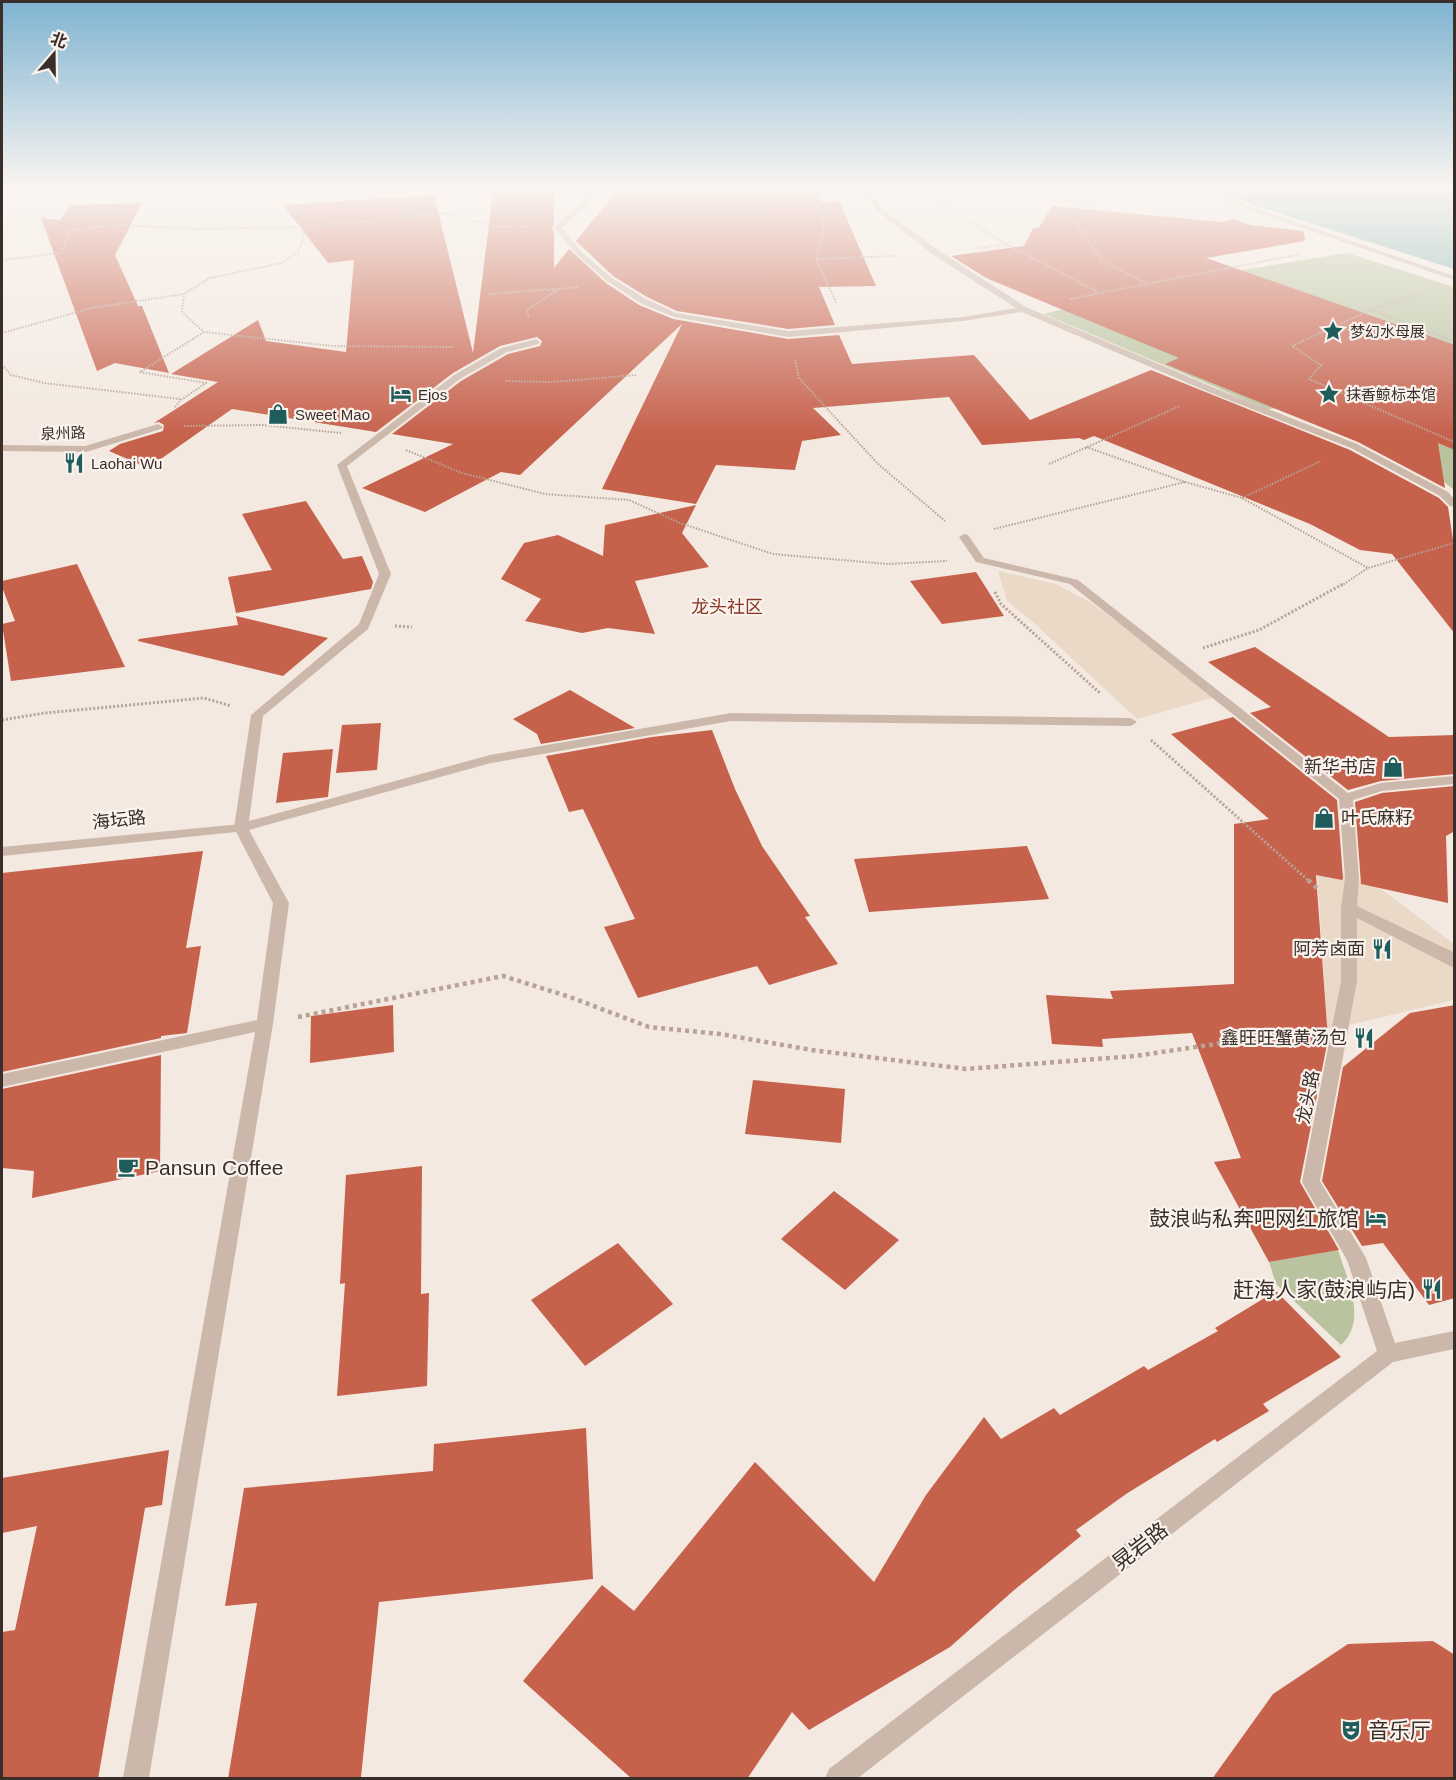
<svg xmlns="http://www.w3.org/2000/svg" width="1456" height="1780" font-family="Helvetica,'Noto Sans SC',sans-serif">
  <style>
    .green { fill: #b9c39f }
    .plaza { fill: #ebd9c7 }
    .water { fill: #7fb1af }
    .building { fill: #c6614c }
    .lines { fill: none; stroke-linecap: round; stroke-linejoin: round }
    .path-far2 { stroke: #b8a296; stroke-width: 2; stroke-dasharray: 1.5 1.5; stroke-linecap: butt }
    .path-far1 { stroke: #b8a296; stroke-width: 3; stroke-dasharray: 2 2; stroke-linecap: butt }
    .path { stroke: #b8a296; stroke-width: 4.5; stroke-dasharray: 4 4; stroke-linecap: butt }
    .lane { fill: #ccb8ab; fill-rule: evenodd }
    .street { fill: #ccb8ab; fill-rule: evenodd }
    .labels { text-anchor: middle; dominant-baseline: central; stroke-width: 4.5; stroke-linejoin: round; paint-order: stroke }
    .far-poi-label { font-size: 15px; fill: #3a2e2b; stroke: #faf3ed; text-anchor: start }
    .far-street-label { font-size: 15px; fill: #3a2e2b; stroke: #faf3ed }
    .far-quarter-label { font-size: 18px; fill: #893523; stroke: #faf3ed }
    .poi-label { font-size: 18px; fill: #3a2e2b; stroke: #faf3ed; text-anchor: end }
    .street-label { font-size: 18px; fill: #3a2e2b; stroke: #faf3ed }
    .near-poi-label { font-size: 21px; fill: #3a2e2b; stroke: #faf3ed; text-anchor: start }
    .near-street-label { font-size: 21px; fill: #3a2e2b; stroke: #faf3ed }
  </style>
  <rect width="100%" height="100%" fill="#f3e9e0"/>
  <g class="green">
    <path d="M1347 253 1454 287V490L1426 467 1297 407 1267 409 1044 314 1170 282Z"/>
    <path d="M1338 1250C1347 1279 1368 1321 1341 1345L1276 1284 1269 1262Z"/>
  </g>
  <g class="plaza">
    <path d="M998 571 1056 584 1091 603 1218 696 1137 719 1034 623 1007 601Z"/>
    <path d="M1317 870H1332L1381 889 1454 944V1000L1341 1027 1327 1028Z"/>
  </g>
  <path class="water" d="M1221 187H1454V269L1247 203Z"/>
  <g class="building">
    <path d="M620 187H713L774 190 773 187H813L820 202 839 201 876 286 819 287 835 325 788 329 677 311 647 297 613 276 576 241Z"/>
    <path d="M554 191V225L552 228 554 232V268L569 249 606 283 639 305 673 319 788 339 839 335 852 364 974 355 1030 420 1151 370 1350 450 1439 498 1448 507 1455 553V634L1392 554 1360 550 1310 524 1094 436 1084 440 1079 438 982 445 949 397 813 408 841 435 802 441 795 470 716 465 696 504 602 489 682 324 520 475 501 472 425 512 362 488 453 444 392 434 461 381 508 354 540 346 542 341 537 337 500 346 453 373 376 432 232 409 148 468 109 451 120 444 163 431 164 425 159 422 154 423 218 382 171 374 258 320 266 341 346 352 354 260 328 263 283 205 434 195 473 353 493 192Z"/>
    <path d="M142 203 115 255 138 306H142L169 373 115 363 97 371 41 218 60 220 71 205Z"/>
    <path d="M1052 206 1222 222 1234 219 1250 225 1304 231 1305 241 1206 258 1455 345V450L1438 443 1445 488 1358 442 1165 364 1179 358 986 278 951 256 1024 246 1033 228H1039Z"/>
    <path d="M306 501 343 559 362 556 373 582 371 589 236 613 228 577 272 570 242 514Z"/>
    <path d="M696 505 682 533 709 567 635 581 655 634 608 628 582 633 525 621 541 599 501 579 524 543 558 535 603 556 605 525Z"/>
    <path d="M77 564 125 667 11 681 2 624 15 621 2 587V581Z"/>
    <path d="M976 572 1004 616 942 624 910 581Z"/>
    <path d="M236 616 328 638 283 676 138 641 139 639 238 625Z"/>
    <path d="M1255 647 1389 737 1455 735V774L1381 781 1348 790 1250 713 1271 707 1208 662Z"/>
    <path d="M570 690 635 728 541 744 537 734 513 719Z"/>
    <path d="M1233 717 1337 800 1343 878 1342 880 1316 875 1328 1039 1300 1182 1339 1250 1269 1262 1214 1162 1241 1158 1192 1033 1102 1039 1103 1047 1052 1044 1046 995 1113 999 1110 991 1234 984V824L1269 819 1171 734Z"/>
    <path d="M381 723 377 770 336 773 342 725Z"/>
    <path d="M712 730 735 789 762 846 810 916 805 917 838 964 769 985 757 966 638 998 604 927 635 919 583 809 569 812 546 756 652 737Z"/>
    <path d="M333 749 328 797 276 803 283 753Z"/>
    <path d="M1455 786V831L1446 836 1448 903 1361 884 1355 802 1382 793Z"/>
    <path d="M1027 846 1049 899 869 912 854 859Z"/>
    <path d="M203 851 186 948 201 946 187 1033 161 1036V1038L2 1072V873Z"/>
    <path d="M393 1005 394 1052 310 1063 311 1016Z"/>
    <path d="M1455 1005V1298L1429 1305 1383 1243 1362 1246 1322 1181 1343 1067 1410 1013Z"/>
    <path d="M161 1055 160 1171 32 1198 34 1171 2 1168V1089Z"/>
    <path d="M753 1080 845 1089 841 1143 745 1134Z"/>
    <path d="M422 1166 421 1294 429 1293 427 1386 337 1396 345 1283 340 1284 346 1175Z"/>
    <path d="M834 1191 899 1240 845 1290 781 1239Z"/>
    <path d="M618 1243 673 1304 585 1366 531 1300Z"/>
    <path d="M1276 1291 1341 1357 1263 1404 1269 1411 1217 1442 1215 1439 1126 1494 1076 1530 1081 1536 1013 1591 950 1647 809 1730 792 1712 747 1779H632L523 1681 602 1585 634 1611 755 1462 874 1582 926 1495 984 1417 1001 1439 1054 1408 1060 1415 1144 1366 1148 1370 1218 1331 1215 1328Z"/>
    <path d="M586 1428 593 1579 379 1602 361 1777 228 1779 257 1603 225 1606 244 1488 433 1471 434 1444Z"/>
    <path d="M169 1450 162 1505 145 1508 98 1779H2V1632L15 1630 37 1526 2 1533V1478Z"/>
    <path d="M1433 1641 1455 1655V1779H1212L1273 1694 1348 1644Z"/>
  </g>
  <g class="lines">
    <g class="path-far2">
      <path d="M915 187 1006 244 1098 292"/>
      <path d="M1045 187 1065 199 1093 208 1078 226 1102 260 1145 283"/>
      <path d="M819 205 824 228 816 259 837 304"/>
      <path d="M978 248 1006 244"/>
      <path d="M816 259 896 256"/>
      <path d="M2 260 61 253 70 230 120 225 199 229 307 227"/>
      <path d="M489 294 558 289"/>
      <path d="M1418 294 1370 310 1292 346 1321 365 1309 379 1454 442"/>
      <path d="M1070 299 1301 254"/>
      <path d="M1371 310 1454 341"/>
      <path d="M529 317 527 310 559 289 578 287"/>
      <path d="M2 333 92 308 184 294"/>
      <path d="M453 347 333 346 204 332 182 312 184 294 210 278 282 263 298 252 307 227 447 213 497 227H531"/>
      <path d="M795 360 799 378 877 463 945 521"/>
      <path d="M2 365 11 375 44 383 180 399"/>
      <path d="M506 381 553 382 636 375"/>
      <path d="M175 407 181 400 206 383 140 372 204 332"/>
      <path d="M184 426 262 425 341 433"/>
      <path d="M1086 447 1185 482 1242 498 1368 568"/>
      <path d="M406 450 462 473 545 494 629 500 680 523 773 554 888 564 947 561"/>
      <path d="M1049 464 1180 406"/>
      <path d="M1242 498 1321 461"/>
      <path d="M994 529 1185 482"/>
      <path d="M1341 586 1368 568 1454 543"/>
    </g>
    <g class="path-far1">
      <path d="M995 592 1001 604 1101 694"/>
      <path d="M395 626 412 627"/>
      <path d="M1203 648 1259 630 1343 584"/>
      <path d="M2 720 45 713 204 698 231 706"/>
      <path d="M1151 740 1310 882"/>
    </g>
    <g class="path">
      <path d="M1308 880 1320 891"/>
      <path d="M298 1017 503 976 570 997 649 1027 720 1034 812 1050 966 1069 1135 1056 1216 1044 1272 1031 1307 1032"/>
    </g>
    <path class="lane" d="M241 824 248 828 246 831 2 856V847Z"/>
    <g class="street">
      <path d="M597 187H604L562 228 582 252 612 278 646 299 676 313 788 331 963 317 1016 308 935 256 877 211 862 187H868L882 209 941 252 1026 307 1217 389 1357 444 1448 492 1454 499V507L1450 506 1440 496 1351 448 1211 393 1022 312 963 321 788 337 674 317 640 303 607 281 577 255 554 228Z"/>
      <path d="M1205 187H1213L1240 203 1454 276V280L1236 205Z"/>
      <path d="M536 339 540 342 539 344 507 352 460 379 347 466 391 574 368 629 263 716 249 821 490 755 731 713 1131 718 1137 722 1131 726 731 721 491 763 249 830 289 903 273 1024 149 1778H123L255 1032 2 1087V1074L257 1020 273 903 234 828 251 715 359 624 379 574 337 465 454 375 501 348Z"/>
      <path d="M158 424 163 427 161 429 86 452 2 451V445L85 446Z"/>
      <path d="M964 534 968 535 984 558 1078 580 1348 793 1381 783 1454 776V784L1382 791 1353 800 1359 878 1357 906 1453 952 1454 968 1357 918V981L1320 1181 1366 1258 1395 1343 1454 1331V1349L1393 1362 858 1778H825L829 1769 1377 1351 1347 1260 1302 1182 1341 981V908L1345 878 1339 799 1070 584 976 562 959 537Z"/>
    </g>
  </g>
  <linearGradient id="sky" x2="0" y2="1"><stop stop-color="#7eb3d1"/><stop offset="0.43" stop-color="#faf5f1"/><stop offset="1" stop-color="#faf5f1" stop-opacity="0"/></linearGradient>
  <rect width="1456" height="436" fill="url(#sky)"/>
  <defs>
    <g id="sight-bare" transform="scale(1.62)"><path d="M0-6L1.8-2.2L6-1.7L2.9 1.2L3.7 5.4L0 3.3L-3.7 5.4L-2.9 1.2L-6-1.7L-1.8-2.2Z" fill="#1f5c5c" stroke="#faf3ed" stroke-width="2.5" paint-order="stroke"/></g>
    <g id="hotel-bare" transform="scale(1.62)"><path d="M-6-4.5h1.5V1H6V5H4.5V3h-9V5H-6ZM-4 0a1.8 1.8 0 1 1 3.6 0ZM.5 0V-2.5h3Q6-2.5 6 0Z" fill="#1f5c5c" stroke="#faf3ed" stroke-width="2.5" paint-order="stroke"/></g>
    <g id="shop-bare" transform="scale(1.62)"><path d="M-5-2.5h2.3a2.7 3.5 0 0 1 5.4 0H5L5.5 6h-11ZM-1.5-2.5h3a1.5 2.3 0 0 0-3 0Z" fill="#1f5c5c" stroke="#faf3ed" stroke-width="2.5" paint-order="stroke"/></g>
    <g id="restaurant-bare" transform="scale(1.62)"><path d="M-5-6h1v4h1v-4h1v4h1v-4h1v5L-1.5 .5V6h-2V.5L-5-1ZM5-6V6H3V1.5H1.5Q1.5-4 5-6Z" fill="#1f5c5c" stroke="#faf3ed" stroke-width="2.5" paint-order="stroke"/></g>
    <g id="cafe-bare" transform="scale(1.62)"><path d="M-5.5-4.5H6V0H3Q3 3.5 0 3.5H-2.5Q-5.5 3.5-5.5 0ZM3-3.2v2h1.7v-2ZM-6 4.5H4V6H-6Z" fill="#1f5c5c" stroke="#faf3ed" stroke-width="2.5" paint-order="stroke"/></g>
    <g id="theatre-bare" transform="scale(1.62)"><path d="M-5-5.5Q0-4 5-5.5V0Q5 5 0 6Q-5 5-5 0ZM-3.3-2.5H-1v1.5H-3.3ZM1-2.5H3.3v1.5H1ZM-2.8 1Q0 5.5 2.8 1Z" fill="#1f5c5c" stroke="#faf3ed" stroke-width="2.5" paint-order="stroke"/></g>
  </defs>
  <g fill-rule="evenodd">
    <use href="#sight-bare" x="1333" y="331"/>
    <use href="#hotel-bare" x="401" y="394"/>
    <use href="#sight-bare" x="1329" y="394"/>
    <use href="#shop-bare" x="278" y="414"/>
    <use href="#restaurant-bare" x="74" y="463"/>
    <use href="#shop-bare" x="1393" y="767"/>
    <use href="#shop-bare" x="1324" y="818"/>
    <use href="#restaurant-bare" x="1382" y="949"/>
    <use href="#restaurant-bare" x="1364" y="1038"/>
    <use href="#cafe-bare" x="128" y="1167"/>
    <use href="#hotel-bare" x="1376" y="1218"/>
    <use href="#restaurant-bare" x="1432" y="1289"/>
    <use href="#theatre-bare" x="1351" y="1730"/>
  </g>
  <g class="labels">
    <g class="far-poi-label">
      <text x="1350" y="331">梦幻水母展</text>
      <text x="418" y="394">Ejos</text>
      <text x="1346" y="394">抹香鲸标本馆</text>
      <text x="295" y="414">Sweet Mao</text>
      <text x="91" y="463">Laohai Wu</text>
    </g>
    <g class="far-street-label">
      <text transform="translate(63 433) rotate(-2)">泉州路</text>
    </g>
    <g class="far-quarter-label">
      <text x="727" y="607">龙头社区</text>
    </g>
    <g class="poi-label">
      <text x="1376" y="767">新华书店</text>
      <text x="1341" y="818" text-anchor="start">叶氏麻籽</text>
      <text x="1365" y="949">阿芳卤面</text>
      <text x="1347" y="1038">鑫旺旺蟹黄汤包</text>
    </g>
    <g class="street-label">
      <text transform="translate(119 820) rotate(-6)">海坛路</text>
      <text transform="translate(1308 1097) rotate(-79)">龙头路</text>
    </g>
    <g class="near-poi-label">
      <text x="145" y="1167">Pansun Coffee</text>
      <text x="1359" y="1218" text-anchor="end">鼓浪屿私奔吧网红旅馆</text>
      <text x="1415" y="1289" text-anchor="end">赶海人家(鼓浪屿店)</text>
      <text x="1368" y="1730">音乐厅</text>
    </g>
    <g class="near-street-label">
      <text transform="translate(1140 1546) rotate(-38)">晃岩路</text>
    </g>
  </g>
  <rect width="1456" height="1780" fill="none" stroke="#3a2e2b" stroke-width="6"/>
  <g transform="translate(54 54) rotate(20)" stroke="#faf3ed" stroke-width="4.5" paint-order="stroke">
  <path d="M0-4.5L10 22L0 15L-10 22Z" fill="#3a2e2b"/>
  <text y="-9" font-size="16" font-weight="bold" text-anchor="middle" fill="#3a2e2b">北</text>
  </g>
</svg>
